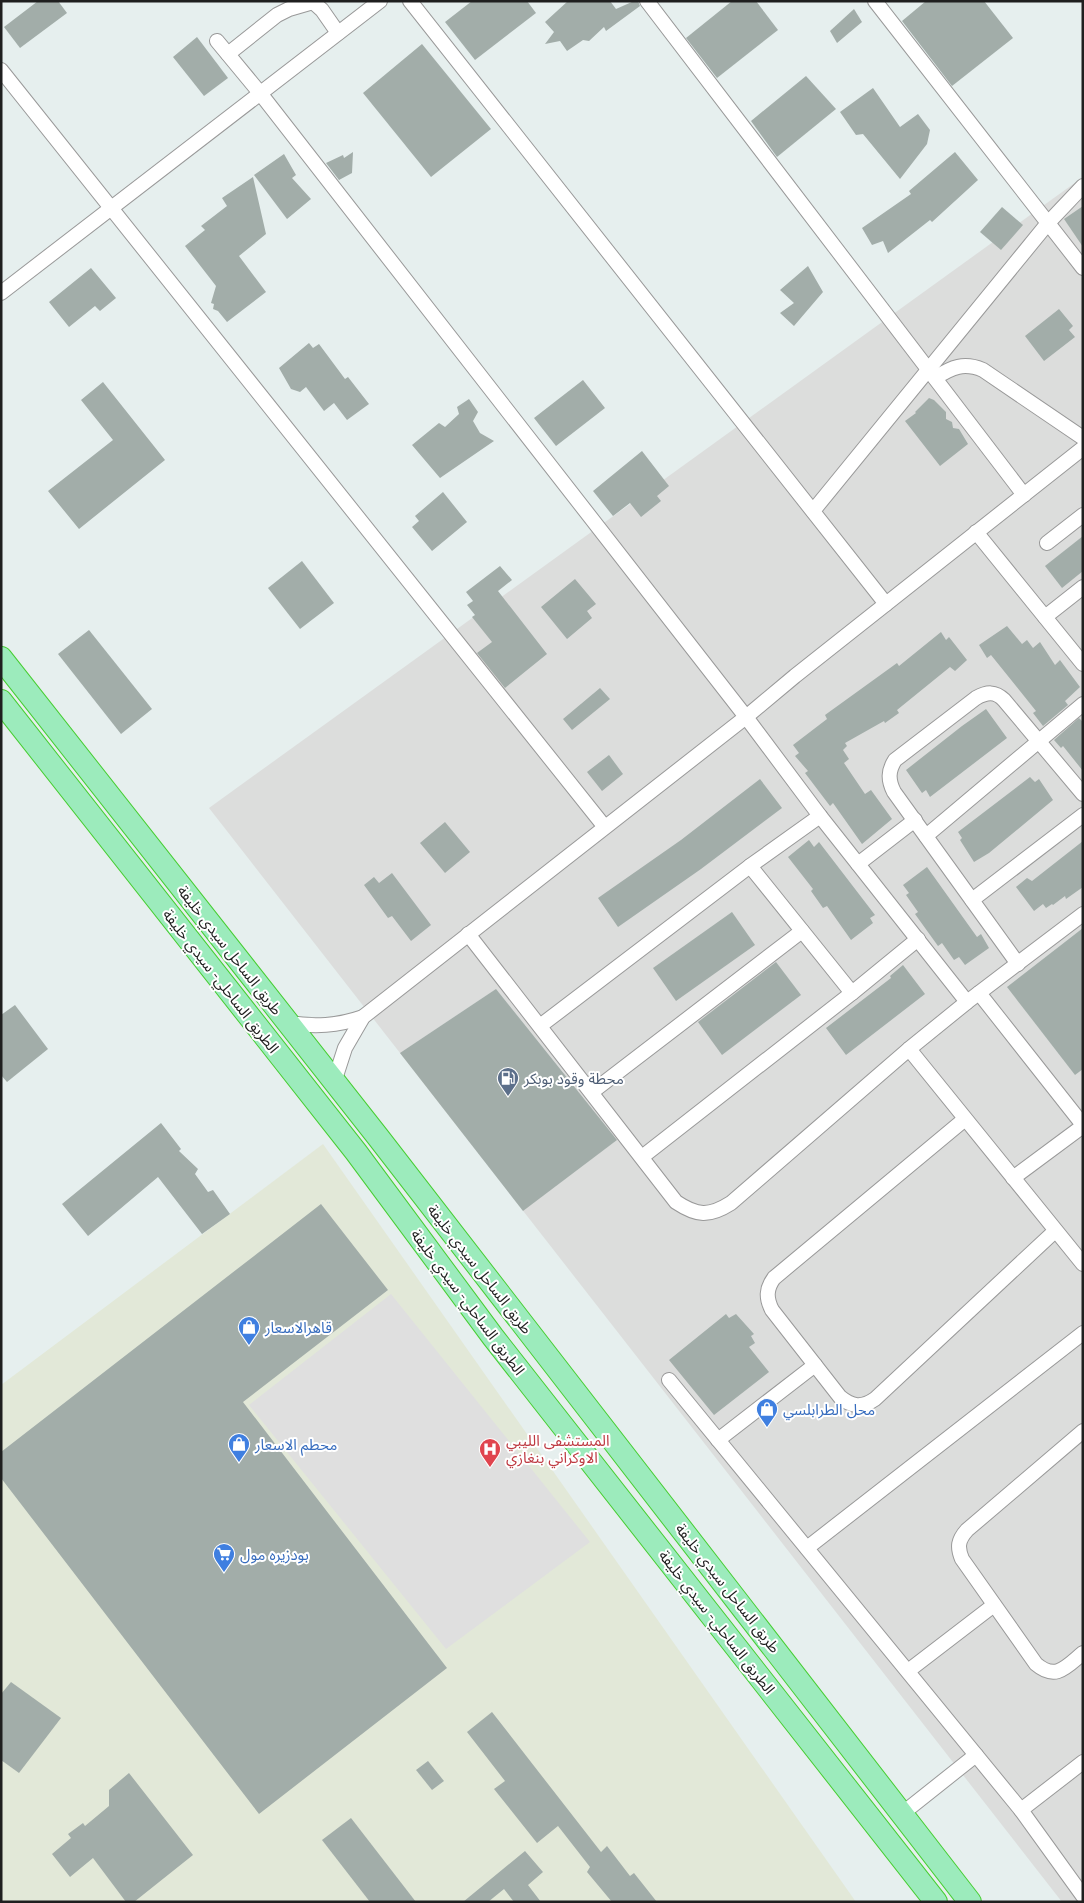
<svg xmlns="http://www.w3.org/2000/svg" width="1084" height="1903" font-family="Quicksand,'Noto Sans Arabic',sans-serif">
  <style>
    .residential { fill: #dcdddc }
    .industrial { fill: #e2e8d8 }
    .parking { fill: #dfdfdf }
    .building { fill: #a2ada9 }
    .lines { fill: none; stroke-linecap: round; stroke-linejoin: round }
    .minor-casing { stroke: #999; stroke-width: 16 }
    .trunk-casing { stroke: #47ce32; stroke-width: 24 }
    .minor { stroke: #fff; stroke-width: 14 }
    .trunk { stroke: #9cebbc; stroke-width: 22 }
    .labels { text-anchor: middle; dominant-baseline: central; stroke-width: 4; stroke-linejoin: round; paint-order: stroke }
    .street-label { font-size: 15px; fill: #1f1f1f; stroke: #fff }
    .service-label { font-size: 15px; fill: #4e5e75; stroke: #fff; text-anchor: start }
    .shop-label { font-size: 15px; fill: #366cbe; stroke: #fff; text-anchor: start }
    .health-label { font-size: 15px; fill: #be3a42; stroke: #fff; text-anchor: start }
  </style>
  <rect width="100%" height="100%" fill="#e6efee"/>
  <path class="residential" d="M1083 177V1902H1062L209 808Z"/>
  <path class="industrial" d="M323 1144 856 1902H1V1385Z"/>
  <path class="parking" d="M391 1294 590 1542 446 1649 249 1405Z"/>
  <g class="building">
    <path d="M38 1H58L67 13 20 48 4 27Z"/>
    <path d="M472 1H527L536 13 475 60 445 22Z"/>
    <path d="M568 1H610L616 9 634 1H638L640 6 606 31 604 27 589 41 583 40 567 51 560 41 545 44 554 32 545 22Z"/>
    <path d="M732 1H756L778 30 717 78 686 38Z"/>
    <path d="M926 1H984L1013 38 952 86 902 21Z"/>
    <path d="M854 9 862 22 837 43 830 31Z"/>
    <path d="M197 37 228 78 204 96 173 57Z"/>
    <path d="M422 44 491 129 431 177 363 93Z"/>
    <path d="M806 76 836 109 777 157 751 121Z"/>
    <path d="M873 88 900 127 918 114 930 130 927 144 900 179 863 134 856 135 840 112Z"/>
    <path d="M353 152 352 173 339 180 326 163 343 155 344 158Z"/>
    <path d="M955 152 978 180 932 222 930 220 888 253 883 241 872 245 862 228 911 194 909 191Z"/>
    <path d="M284 154 296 175 292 178 311 199 287 219 254 175Z"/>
    <path d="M253 177 266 234 239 256 266 292 227 322 218 311 213 309 214 304 211 303 216 286 185 246 205 230 201 226 227 206 222 198Z"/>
    <path d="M1083 206V247L1064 219Z"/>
    <path d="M1002 207 1023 225 1001 250 980 232Z"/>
    <path d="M808 266 823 292 794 326 780 313 794 303 780 290Z"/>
    <path d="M91 268 116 298 100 311 95 306 69 327 49 302Z"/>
    <path d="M1059 309 1073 326 1069 330 1075 337 1044 361 1025 336Z"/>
    <path d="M309 343 313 348 319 344 345 379 348 377 369 404 347 420 334 403 324 411 306 387 300 392 291 389 279 368Z"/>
    <path d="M583 380 605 408 556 446 534 418Z"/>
    <path d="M103 382 165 460 79 529 48 491 113 440 81 400Z"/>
    <path d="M929 398 934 400 946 412V419L952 422 953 428 959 429 968 444 940 466 905 421 916 413 915 412Z"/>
    <path d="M469 399 478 412 473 421 480 433 494 441 440 478 412 445 439 423 445 427 459 414 457 407Z"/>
    <path d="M642 451 669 486 657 496 661 501 641 517 630 503 613 516 593 491Z"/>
    <path d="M443 492 467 522 432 551 412 527 419 521 415 516Z"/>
    <path d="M1083 536V571L1062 588 1045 566Z"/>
    <path d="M302 561 334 603 300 629 268 588Z"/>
    <path d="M500 566 512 580 498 591 547 654 505 688 477 653 492 642 472 617 475 615 467 605 473 601 466 592Z"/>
    <path d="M575 579 596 604 587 611 592 618 567 639 541 607Z"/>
    <path d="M1007 626 1022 644 1027 640 1033 648 1040 642 1055 665 1060 660 1080 687 1065 701 1068 705 1043 726 1033 713 1036 711 991 655 987 658 979 645Z"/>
    <path d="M89 630 152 709 121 734 58 654Z"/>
    <path d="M941 632 946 640 949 637 967 660 955 671 950 667 897 710 899 713 885 723 884 721 845 743 847 746 843 750 849 759 844 763 865 794 871 790 892 819 862 844 833 803 830 806 805 773 808 771 795 756 799 753 793 745 827 719 825 715 897 663 899 666Z"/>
    <path d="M600 688 610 699 572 730 563 719Z"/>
    <path d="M986 709 1007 738 930 797 926 790 922 793 906 770 962 726Z"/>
    <path d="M1079 718 1083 722V771L1063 746 1061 748 1054 740Z"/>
    <path d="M609 755 623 774 602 791 587 772Z"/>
    <path d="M1030 777 1035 782 1039 779 1053 800 989 853 974 862 960 840 962 838 958 832Z"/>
    <path d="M760 779 782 808 701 869 618 927 598 898 681 840Z"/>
    <path d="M445 822 470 852 445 873 420 843Z"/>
    <path d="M809 840 814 847 819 842 875 915 870 918 873 923 851 940 827 906 823 908 811 891 813 889 788 857Z"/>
    <path d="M1083 841V887L1066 899 1065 896 1053 905 1052 904 1046 908 1043 904 1034 911 1016 887 1027 878 1032 881Z"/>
    <path d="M927 867 977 937 981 934 989 948 965 965 959 957 954 960 942 943 938 946 915 914 918 912 906 895 909 893 903 885Z"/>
    <path d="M392 873 431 925 411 941 392 916 388 918 364 885 374 877 379 883Z"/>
    <path d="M732 912 755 945 676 1001 653 968Z"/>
    <path d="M1083 928V1069L1075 1075 1007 987Z"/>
    <path d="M776 962 801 995 722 1055 698 1022Z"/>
    <path d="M903 965 925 994 846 1055 826 1028 891 978 890 976Z"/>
    <path d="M496 989 617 1140 523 1211 400 1053Z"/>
    <path d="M15 1005 48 1049 7 1082 1 1075V1015Z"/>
    <path d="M161 1123 181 1149 179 1151 198 1169 195 1174 208 1192 213 1190 230 1214 202 1234 158 1177 88 1236 62 1204Z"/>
    <path d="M321 1204 388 1290 243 1402 447 1668 259 1814 1 1478V1452Z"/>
    <path d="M726 1314 729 1318 736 1314 754 1334 751 1336 755 1343 749 1347 769 1372 714 1415 669 1360Z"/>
    <path d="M11 1682 61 1718 19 1773 1 1760V1694Z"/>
    <path d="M492 1712 601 1852 607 1846 630 1876 634 1873 657 1902H612L587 1872 590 1867 558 1826 537 1843 494 1789 505 1781 467 1732Z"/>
    <path d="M428 1761 444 1781 432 1790 416 1770Z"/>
    <path d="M129 1773 193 1855 134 1902H126L93 1858 70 1877 52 1854 71 1838 68 1834 83 1823 85 1826 109 1806V1790Z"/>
    <path d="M351 1818 416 1902H370L322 1840Z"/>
    <path d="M525 1851 543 1872 528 1885 541 1902H514L504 1889 488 1902H463Z"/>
  </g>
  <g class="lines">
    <g class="minor-casing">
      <g id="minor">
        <path d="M312 1 322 10 338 33"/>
        <path d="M410 1 886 604"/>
        <path d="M647 1 1024 495"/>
        <path d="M875 1 1083 268"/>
        <path d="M217 41 260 93 746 717 820 816 967 1002"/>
        <path d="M228 54 277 15 289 9 313 2"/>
        <path d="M1 70 604 826"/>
        <path d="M1 293 380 1"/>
        <path d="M935 378C952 367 964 362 983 370L1083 438"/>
        <path d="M813 511 1048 223 1083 186"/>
        <path d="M976 532 1083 664"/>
        <path d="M1047 543 1083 515"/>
        <path d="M1045 617 1083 587"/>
        <path d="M926 836 1083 704"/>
        <path d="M858 864 915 820"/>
        <path d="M750 866 852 993"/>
        <path d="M972 900 1083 815"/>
        <path d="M468 934 676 1202C697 1216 709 1217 731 1203L909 1049 967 1002 1083 914"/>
        <path d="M1018 964 894 792C888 780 888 771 895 760L976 698C987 692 995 691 1004 700L1083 794"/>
        <path d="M979 993 1083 1125"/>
        <path d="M288 1023C315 1027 337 1026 363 1017"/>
        <path d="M540 1026 750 866 820 816"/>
        <path d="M909 1049 1083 1264"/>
        <path d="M334 1082 345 1048 363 1017 746 717 795 676 1083 448"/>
        <path d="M592 1092 802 931"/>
        <path d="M965 1119 774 1278C766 1289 766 1298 772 1310L840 1397C852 1407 862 1408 875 1399L1055 1231"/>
        <path d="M642 1157 852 993 918 939"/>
        <path d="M1013 1178 1083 1126"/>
        <path d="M669 1380 1021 1810 1083 1896"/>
        <path d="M1083 1431 967 1530C958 1540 957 1547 962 1559L1036 1664C1056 1681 1066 1667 1083 1653"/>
        <path d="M718 1440 815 1365"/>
        <path d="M807 1548 1083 1333"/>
        <path d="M908 1671 994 1605"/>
        <path d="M1021 1810 1083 1762"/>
        <path d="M903 1813 976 1755"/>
      </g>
    </g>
    <g class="trunk-casing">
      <g id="trunk">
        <path d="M1 658 378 1137 970 1902"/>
        <path d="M1 701 356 1152 493 1337 936 1902"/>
      </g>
    </g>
    <use href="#minor" class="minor"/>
    <use href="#trunk" class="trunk"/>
  </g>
  <defs>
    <g id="fuel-pin" transform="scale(1.125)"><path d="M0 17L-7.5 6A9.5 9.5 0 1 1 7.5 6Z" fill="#5c6f8a" stroke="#fff"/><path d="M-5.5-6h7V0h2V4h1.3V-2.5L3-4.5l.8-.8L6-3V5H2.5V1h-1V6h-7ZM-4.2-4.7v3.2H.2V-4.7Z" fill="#fff"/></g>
    <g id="shop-pin" transform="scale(1.125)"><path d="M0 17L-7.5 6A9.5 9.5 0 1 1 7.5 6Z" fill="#3f7fe0" stroke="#fff"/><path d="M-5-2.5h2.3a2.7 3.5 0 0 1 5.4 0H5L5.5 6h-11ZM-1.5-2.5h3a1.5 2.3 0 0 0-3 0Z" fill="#fff"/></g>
    <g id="hospital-pin" transform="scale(1.125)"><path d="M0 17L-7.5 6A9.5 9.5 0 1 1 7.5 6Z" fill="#e0444e" stroke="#fff"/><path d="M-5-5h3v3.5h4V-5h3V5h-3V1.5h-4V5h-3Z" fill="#fff"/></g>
    <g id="supermarket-pin" transform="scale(1.125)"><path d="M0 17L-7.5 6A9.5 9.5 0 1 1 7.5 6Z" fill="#3f7fe0" stroke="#fff"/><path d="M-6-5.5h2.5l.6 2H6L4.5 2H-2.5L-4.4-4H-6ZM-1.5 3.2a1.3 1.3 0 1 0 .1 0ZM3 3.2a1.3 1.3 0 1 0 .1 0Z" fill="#fff"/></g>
  </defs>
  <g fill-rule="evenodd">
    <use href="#fuel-pin" x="508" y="1078"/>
    <use href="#shop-pin" x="249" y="1327"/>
    <use href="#shop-pin" x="767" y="1409"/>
    <use href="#shop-pin" x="239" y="1444"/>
    <use href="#hospital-pin" x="490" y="1449"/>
    <use href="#supermarket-pin" x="224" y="1554"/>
  </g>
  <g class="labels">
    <g class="street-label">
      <text transform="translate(230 950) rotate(52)">طريق الساحل سيدي خليفة</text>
      <text transform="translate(221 981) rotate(52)">الطريق الساحلي- سيدي خليفة</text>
      <text transform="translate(480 1269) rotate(52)">طريق الساحل سيدي خليفة</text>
      <text transform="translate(468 1302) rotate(53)">الطريق الساحلي- سيدي خليفة</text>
      <text transform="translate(728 1588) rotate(52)">طريق الساحل سيدي خليفة</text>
      <text transform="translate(717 1622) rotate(52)">الطريق الساحلي- سيدي خليفة</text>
    </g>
    <g class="service-label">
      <text x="524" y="1078">محطة وقود بوبكر</text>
    </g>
    <g class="shop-label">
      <text x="265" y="1327">قاهرالاسعار</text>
      <text x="783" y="1409">محل الطرابلسي</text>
      <text x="255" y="1444">محطم الاسعار</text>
      <text x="240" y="1554">بودزيره مول</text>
    </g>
    <g class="health-label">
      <text x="506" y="1440">المستشفى الليبي<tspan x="506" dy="17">الاوكراني بنغازي</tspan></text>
    </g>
  </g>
  <rect width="1084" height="1903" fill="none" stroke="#1f1f1f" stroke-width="5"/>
</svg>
